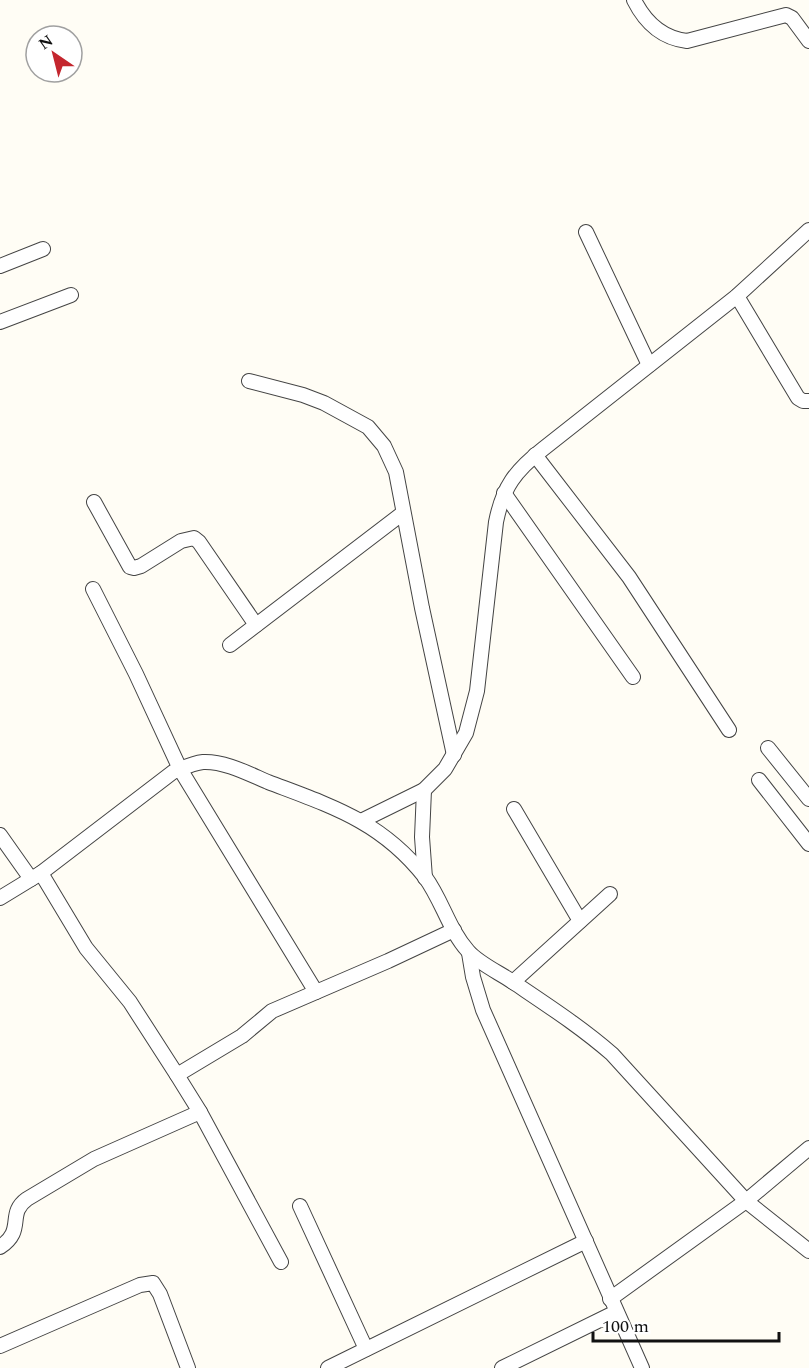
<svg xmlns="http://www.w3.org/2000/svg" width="809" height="1368" font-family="Spectral,serif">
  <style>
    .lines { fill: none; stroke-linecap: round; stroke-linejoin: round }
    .street-casing { stroke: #444; stroke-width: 16 }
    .street { stroke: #fff; stroke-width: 14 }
  </style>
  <rect width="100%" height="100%" fill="#fffdf5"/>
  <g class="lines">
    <g class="street-casing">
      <g id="street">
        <path d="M634 0C645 22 662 38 687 41L786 15 792 18 809 41"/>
        <path d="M586 232 649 365"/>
        <path d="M0 266 43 249"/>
        <path d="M737 296 798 398 803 401H809"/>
        <path d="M0 322 71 295"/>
        <path d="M249 381 303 395 324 403 368 427 384 446 396 472 422 608 454 755"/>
        <path d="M535 455 629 577 729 730"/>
        <path d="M504 493 633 677"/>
        <path d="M94 502 130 567 134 568 141 566 181 541 194 538 199 542 256 625"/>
        <path d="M93 589 136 674 180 769 316 992"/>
        <path d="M230 645 403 513"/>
        <path d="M768 748 809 799"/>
        <path d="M759 780 809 844"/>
        <path d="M424 790 422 837 425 878"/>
        <path d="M514 809 580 921"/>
        <path d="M361 821 424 790 445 769 466 733 477 691 496 522C503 487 515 471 543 449L737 296 809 230"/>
        <path d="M0 835 31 879"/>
        <path d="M41 873 86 948 130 1002 177 1075 200 1112 281 1262"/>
        <path d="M0 898 41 873 173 772C183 768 193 763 203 762 225 761 249 774 268 782 331 806 381 821 425 877 442 900 449 930 468 951 478 963 500 973 513 982 547 1005 581 1027 612 1054L746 1201 809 1251"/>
        <path d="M469 953 473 977 483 1010 642 1368"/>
        <path d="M513 982 610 894"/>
        <path d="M177 1075 242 1036 272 1011 388 961 454 930"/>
        <path d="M300 1206 366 1349"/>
        <path d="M0 1247C26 1230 6 1214 27 1199L94 1159 200 1112"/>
        <path d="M610 1299 746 1201 809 1148"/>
        <path d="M0 1346 140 1285 153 1283 160 1294 188 1368"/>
        <path d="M328 1368 586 1241"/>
        <path d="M502 1368 616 1312"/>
      </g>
    </g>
    <use href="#street" class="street"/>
  </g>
  <g transform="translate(54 54) rotate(325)"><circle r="28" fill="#ffffff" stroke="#a0a0a0" stroke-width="1.5"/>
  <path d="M0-4.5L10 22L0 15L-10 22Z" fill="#c4262e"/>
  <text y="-9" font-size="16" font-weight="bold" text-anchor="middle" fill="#111111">N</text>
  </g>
  <path d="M593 1332v9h186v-9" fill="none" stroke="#111111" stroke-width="3"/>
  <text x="602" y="1332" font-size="18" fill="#111111" stroke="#ffffff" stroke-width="4.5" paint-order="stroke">100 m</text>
</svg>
